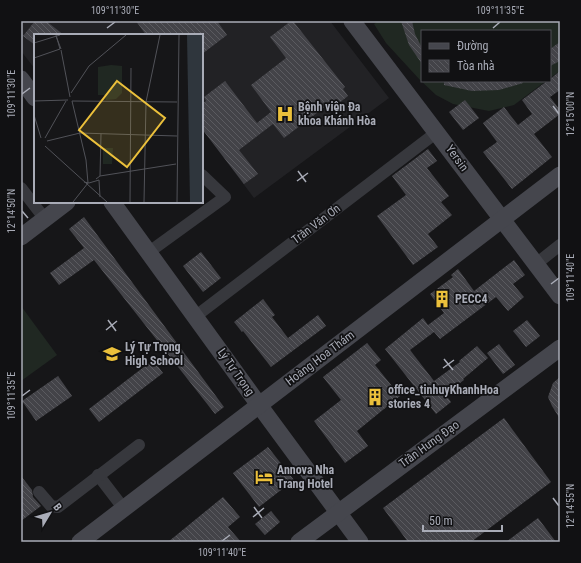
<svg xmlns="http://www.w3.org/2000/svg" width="581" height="563" font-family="'Roboto Condensed',sans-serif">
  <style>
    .built { fill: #222225 }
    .pitch { fill: #202822 }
    .building { fill: url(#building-back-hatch) }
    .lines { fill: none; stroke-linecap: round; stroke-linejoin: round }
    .street { stroke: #37383d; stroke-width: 12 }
    .secondary { stroke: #45464d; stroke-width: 17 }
    .ticks { fill: none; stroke: #a9acb7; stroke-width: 1.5 }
    .labels { text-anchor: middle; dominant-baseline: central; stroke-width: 3.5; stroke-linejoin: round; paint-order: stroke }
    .poi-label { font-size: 12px; font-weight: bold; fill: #a9acb7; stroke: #111113; text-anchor: start }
    .street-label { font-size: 12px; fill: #a9acb7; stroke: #111113 }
    .inset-road { fill: none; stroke: #515258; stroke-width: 1 }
    .view { fill: #ebc03b; fill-opacity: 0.15; stroke: #ebc03b; stroke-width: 2 }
    .inset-edge { fill: none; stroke: #a9acb7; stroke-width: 2 }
    .neatline { fill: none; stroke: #a9acb7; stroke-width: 1.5 }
    .ticks-label { font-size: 10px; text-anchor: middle; fill: #a9acb7 }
  </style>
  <defs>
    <pattern id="building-back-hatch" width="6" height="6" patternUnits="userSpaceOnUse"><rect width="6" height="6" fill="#434348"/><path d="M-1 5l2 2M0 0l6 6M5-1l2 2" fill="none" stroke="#5b5b60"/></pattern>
  </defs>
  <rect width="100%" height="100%" fill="#161618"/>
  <path class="built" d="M21 21H330L389 98 254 198 202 129V35H35V69L21 51Z"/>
  <g class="pitch">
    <path d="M378 21H560V71L550 78V31H422V81H546L514 105 489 111 453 104 436 95 420 80 386 43 374 24Z"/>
    <path d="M21 306 57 355 21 381Z"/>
  </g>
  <g class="building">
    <path d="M35 21H46L64 35H35V45L23 36Z"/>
    <path d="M136 21H217L227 35 202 54V35H146Z"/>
    <path d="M291 21H293L345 87 343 89 348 96 330 110 326 106 284 138 273 124 239 150 258 174 244 184 202 129V104L206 101 204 97 225 81 257 123 271 112 251 85 286 58 270 37Z"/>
    <path d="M401 21H412L415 34 422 48V64L409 45Z"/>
    <path d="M560 42V61L550 66V49Z"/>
    <path d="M560 71V90L550 97 560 110V114L534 134 552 157 512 189 483 152 497 142 483 123 504 107 518 125 532 114 522 100 547 81H550V79Z"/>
    <path d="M444 81H522L523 83 499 90 472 91 444 85Z"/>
    <path d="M465 100 479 118 463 130 449 112Z"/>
    <path d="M428 149 437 161 427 168 449 196 441 202 452 215 428 234 438 247 413 265 377 216 406 195 392 176Z"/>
    <path d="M84 217 224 407 215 414 94 260 59 285 50 273 84 248 69 229Z"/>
    <path d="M201 252 221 278 203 292 183 266Z"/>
    <path d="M514 260 525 275 513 284 524 297 508 311 496 297 440 339 434 332 410 350 434 381 460 362 459 361 477 346 488 358 463 379 464 380 445 394 451 402 436 414 385 349 423 318 428 325 444 313 430 294 453 277 451 275 458 269 474 291Z"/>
    <path d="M263 299 275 315 272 317 288 338 318 315 326 326 271 367 243 331 242 332 234 322Z"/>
    <path d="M527 320 540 336 526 347 513 331Z"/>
    <path d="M367 343 381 360 375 365 400 396 357 431 368 446 345 463 314 421 341 400 323 377Z"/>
    <path d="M499 344 515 365 503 374 487 353Z"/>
    <path d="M153 360 163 373 99 422 89 409Z"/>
    <path d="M58 376 72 396 36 421 22 401Z"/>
    <path d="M560 377V419L552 406 548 397 553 383Z"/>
    <path d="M504 418 551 482 471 542H408L383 508Z"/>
    <path d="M268 447 294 480 259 507 233 473Z"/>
    <path d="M21 476 32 490 33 497 41 506 21 521Z"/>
    <path d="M223 497 240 517 228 527 241 542H168Z"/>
    <path d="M271 511 280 522 265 535 255 524Z"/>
    <path d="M538 518 556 542H506Z"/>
  </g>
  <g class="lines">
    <g class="street">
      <path d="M21 188 45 219"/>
      <path d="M149 252 225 197 202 175"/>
      <path d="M536 264 560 245"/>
      <path d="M196 316 437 132"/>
      <path d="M98 475 124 509"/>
      <path d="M39 492 51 506 58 507 139 445"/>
    </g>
    <g class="secondary">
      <path d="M352 21 560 296"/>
      <path d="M21 79 35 98"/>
      <path d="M112 202 259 405 360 542"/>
      <path d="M21 237 67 202"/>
      <path d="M80 542 560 175"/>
      <path d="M299 542 560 348"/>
    </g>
  </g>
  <path class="ticks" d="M107 28 115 22M493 28 500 22M22 94 30 88M553 106 559 114M298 171 306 182M297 181 308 173M22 211 28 218M551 284 559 278M108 320 116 331M106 330 117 321M444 359 453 370M443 368 454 360M22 396 30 390M553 498 559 506M254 507 262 518M253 517 264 508M222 541 230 535"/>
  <defs>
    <g id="hospital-bare" transform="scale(1.38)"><path d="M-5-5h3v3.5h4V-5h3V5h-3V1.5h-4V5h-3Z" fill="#ebc03b" stroke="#111113" stroke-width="2.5" paint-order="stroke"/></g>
    <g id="building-bare" transform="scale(1.38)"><path d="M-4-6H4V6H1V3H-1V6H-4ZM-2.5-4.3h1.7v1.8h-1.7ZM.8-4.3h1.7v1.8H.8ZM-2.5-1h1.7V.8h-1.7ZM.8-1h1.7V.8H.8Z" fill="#ebc03b" stroke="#111113" stroke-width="2.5" paint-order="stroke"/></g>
    <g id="school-bare" transform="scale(1.38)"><path d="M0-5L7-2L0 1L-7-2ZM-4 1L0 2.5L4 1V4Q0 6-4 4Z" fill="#ebc03b" stroke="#111113" stroke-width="2.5" paint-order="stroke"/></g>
    <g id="hotel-bare" transform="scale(1.38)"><path d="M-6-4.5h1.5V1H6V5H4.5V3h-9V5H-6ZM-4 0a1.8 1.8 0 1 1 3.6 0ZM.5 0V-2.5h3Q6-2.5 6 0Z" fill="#ebc03b" stroke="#111113" stroke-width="2.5" paint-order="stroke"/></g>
  </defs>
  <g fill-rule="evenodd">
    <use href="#hospital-bare" x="285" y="114"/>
    <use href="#building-bare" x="442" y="299"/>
    <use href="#school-bare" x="112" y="354"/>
    <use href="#building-bare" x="375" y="397"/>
    <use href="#hotel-bare" x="264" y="477"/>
  </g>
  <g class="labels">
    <g class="poi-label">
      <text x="298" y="107">Bệnh viện Đa<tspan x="298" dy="14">khoa Khánh Hòa</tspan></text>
      <text x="455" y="299">PECC4</text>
      <text x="125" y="347">Lý Tự Trọng<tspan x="125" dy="14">High School</tspan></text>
      <text x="388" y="390">office_tinhuyKhanhHoa<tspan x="388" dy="14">stories 4</tspan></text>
      <text x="277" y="470">Annova Nha<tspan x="277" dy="14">Trang Hotel</tspan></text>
    </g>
    <g class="street-label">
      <text transform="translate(457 158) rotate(54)">Yersin</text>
      <text transform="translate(316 224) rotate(-37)">Trần Văn Ơn</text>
      <text transform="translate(320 358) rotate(-37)">Hoàng Hoa Thám</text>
      <text transform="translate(236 372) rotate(55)">Lý Tự Trọng</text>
      <text transform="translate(429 444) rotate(-36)">Trần Hưng Đạo</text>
    </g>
  </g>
  <g transform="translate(34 34)">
    <rect width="169" height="169" fill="#161618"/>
    <path d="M77 31 88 32V59L82 65 72 66 70 61H64V33ZM69 114H79L78 130H69Z" fill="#202822"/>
    <path d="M153 1H169V168H156Z" fill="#2f363d"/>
    <path class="inset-road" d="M22 1 26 15M22 2 27 15M0 9 26 1M27 16 36 63M0 24 26 15M37 59 55 32 92 1M0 67 34 66M38 67 52 126 54 149 39 168M38 67 143 68M0 81 7 104M11 104 32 67M13 107 46 99 143 102M11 112 73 168M66 142 67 100M62 145 66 142 142 130M50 148 55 149 65 146 66 163M96 168 97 34M110 168 112 68 126 1M143 168 145 1"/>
    <path class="view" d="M83 47 131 84 93 133 45 96Z"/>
    <rect width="169" height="169" class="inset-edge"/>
  </g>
  <rect width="581" height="563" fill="none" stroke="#111113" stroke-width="44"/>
  <rect x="421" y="30" width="130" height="52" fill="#111113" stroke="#4e4f55"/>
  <rect x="429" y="43" width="20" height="6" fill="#45464d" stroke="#4e4f55"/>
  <text x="457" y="50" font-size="12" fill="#a9acb7">Đường</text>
  <rect x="429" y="60" width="20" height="12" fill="url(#building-back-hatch)" stroke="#4e4f55"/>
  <text x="457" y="70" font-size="12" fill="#a9acb7">Tòa nhà</text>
  <g transform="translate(50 513) rotate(52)" stroke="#111113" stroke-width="3" paint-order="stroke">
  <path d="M0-3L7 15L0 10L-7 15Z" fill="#a9acb7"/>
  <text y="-6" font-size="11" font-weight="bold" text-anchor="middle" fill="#a9acb7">B</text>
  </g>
  <path d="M423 525v6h79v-6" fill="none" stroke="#a9acb7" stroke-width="2"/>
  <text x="429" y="525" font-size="12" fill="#a9acb7" stroke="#111113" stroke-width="3" paint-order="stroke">50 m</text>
  <rect x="22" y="22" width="537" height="519" class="neatline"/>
  <g class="ticks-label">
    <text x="115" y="14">109°11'30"E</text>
    <text x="500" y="14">109°11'35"E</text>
    <text transform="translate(11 94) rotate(-90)" y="4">109°11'30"E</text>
    <text transform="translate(570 114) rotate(-90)" y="4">12°15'00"N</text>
    <text transform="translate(11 211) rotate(-90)" y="4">12°14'50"N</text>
    <text transform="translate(570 278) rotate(-90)" y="4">109°11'40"E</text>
    <text transform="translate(11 396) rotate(-90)" y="4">109°11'35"E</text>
    <text transform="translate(570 506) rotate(-90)" y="4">12°14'55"N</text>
    <text x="222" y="556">109°11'40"E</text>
  </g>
</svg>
